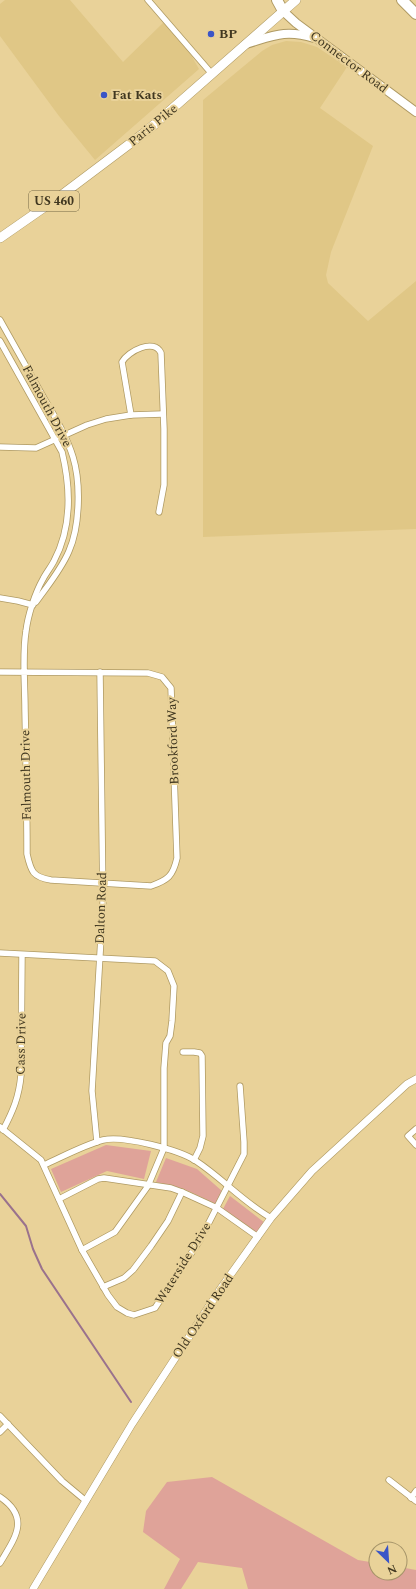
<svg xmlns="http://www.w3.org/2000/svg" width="416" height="1589" font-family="Spectral,serif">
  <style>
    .built { fill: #e0c786 }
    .green { fill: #dfa399 }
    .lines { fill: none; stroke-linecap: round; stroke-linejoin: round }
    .stream { stroke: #9a728d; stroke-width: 2 }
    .minor-casing { stroke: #af9a63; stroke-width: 7 }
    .tertiary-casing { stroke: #af9a63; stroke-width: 8 }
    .secondary-casing { stroke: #af9a63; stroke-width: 10 }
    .primary-casing { stroke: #af9a63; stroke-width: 10 }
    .motorway-casing { stroke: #af9a63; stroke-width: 12 }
    .minor { stroke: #fff; stroke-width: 5.5 }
    .tertiary { stroke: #fff; stroke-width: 7 }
    .secondary { stroke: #fff; stroke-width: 8 }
    .primary { stroke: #fff; stroke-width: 9 }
    .motorway { stroke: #fff; stroke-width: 10 }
    .poi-dot { fill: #3b55c7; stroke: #e9d299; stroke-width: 1.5 }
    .labels { text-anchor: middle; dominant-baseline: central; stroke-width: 4; stroke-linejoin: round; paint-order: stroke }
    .shield { fill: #e9d299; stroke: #736644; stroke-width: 1 }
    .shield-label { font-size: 12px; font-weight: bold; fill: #403720 }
    .poi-label { font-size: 13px; font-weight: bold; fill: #403720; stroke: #e9d299; text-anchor: start }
    .street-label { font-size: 13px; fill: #403720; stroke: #e9d299 }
  </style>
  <rect width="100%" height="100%" fill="#e9d299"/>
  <g class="built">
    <path d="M5 0H70L123 62 164 22 187 48 199 69 95 160 59 116 0 36V4Z"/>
    <path d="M286 41 301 42 317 47 347 67 320 108 373 146 331 252 326 275 328 283 368 321 416 281V529L203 537V100L262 51 272 45Z"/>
  </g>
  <g class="green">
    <path d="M106 1145 151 1151 144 1179 107 1171 61 1192 51 1169Z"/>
    <path d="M166 1158 197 1169 222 1191 216 1204 184 1189 156 1182Z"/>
    <path d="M230 1196 265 1223 258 1233 223 1209Z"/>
    <path d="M212 1477 358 1560 376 1563V1573H400V1567L416 1570V1589H248L242 1568 198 1562 181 1589H164L180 1559 143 1532 146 1511 167 1482Z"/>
  </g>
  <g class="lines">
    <path class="stream" d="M0 1194 26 1226 33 1249 42 1269 131 1402"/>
    <g class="minor-casing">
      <g id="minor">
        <path d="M148 0 212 74"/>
        <path d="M0 320C15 347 30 373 45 400 56 418 67 437 73 457 81 483 80 526 69 551 61 570 48 585 36 602"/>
        <path d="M0 341 62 452C71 489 72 527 54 561 51 567 46 573 43 579 35 593 28 615 26 631 22 655 25 685 25 709 26 758 27 806 27 854 31 872 33 877 51 880L151 886C168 880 173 876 177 858L171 688 162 677 148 673 0 672"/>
        <path d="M131 415 122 362C128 351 154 338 161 353L164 429V485L159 512"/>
        <path d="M0 447 36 448 87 425 106 419 131 415 163 414"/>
        <path d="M0 598 18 601 33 605"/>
        <path d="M0 953 155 961 168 971 174 986 172 1021 170 1036 166 1043 164 1068V1148L148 1186 115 1232 82 1250"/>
        <path d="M183 1052H194L200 1053 202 1056 203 1136 200 1148 194 1160"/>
        <path d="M0 1127 41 1160 82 1250 108 1295 117 1307 127 1313 134 1315 155 1308 200 1240 244 1154V1142L240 1086"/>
        <path d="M416 1129 408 1136 416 1145"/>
        <path d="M3 1130C13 1111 19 1097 21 1075L22 955"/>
        <path d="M97 1142 92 1091 103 903 100 672"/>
        <path d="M44 1165C62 1157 84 1145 103 1140 122 1135 180 1150 196 1161 222 1178 243 1202 271 1218"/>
        <path d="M59 1199 98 1179 104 1178 171 1188 182 1192 217 1208 258 1237"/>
        <path d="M103 1287 124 1278 133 1270 151 1246 168 1221 182 1192"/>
        <path d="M0 1416 62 1481 86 1501"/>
        <path d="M0 1432 8 1424"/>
        <path d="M389 1480 416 1501"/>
        <path d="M0 1497C31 1518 15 1538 0 1563"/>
        <path d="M411 1498 416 1491"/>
      </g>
    </g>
    <g class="tertiary-casing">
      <path id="tertiary" d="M33 1589 132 1424 221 1288 271 1218 312 1171 407 1084 416 1079"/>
    </g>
    <g class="secondary-casing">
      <g id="secondary">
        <path d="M283 11 296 23 416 112"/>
        <path d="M246 44C273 36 285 29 314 38"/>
      </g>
    </g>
    <g class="primary-casing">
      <path id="primary" d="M0 238 59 197 148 130 296 0"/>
    </g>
    <g class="motorway-casing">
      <g id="motorway">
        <path d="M277 0 283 11"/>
        <path d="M402 0 416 14"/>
      </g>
    </g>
    <use href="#minor" class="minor"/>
    <use href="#tertiary" class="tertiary"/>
    <use href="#secondary" class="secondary"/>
    <use href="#primary" class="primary"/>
    <use href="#motorway" class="motorway"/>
  </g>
  <g class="poi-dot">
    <circle cx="211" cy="34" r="4"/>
    <circle cx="104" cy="95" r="4"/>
  </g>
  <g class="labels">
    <rect class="shield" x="29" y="191" width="50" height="20" rx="3"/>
    <g class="shield-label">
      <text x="54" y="201">US 460</text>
    </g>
    <g class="poi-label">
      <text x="219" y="34">BP</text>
      <text x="112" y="95">Fat Kats</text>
    </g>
    <g class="street-label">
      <text transform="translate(349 62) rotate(37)">Connector Road</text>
      <text transform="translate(153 125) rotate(-39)">Paris Pike</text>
      <text transform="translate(47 406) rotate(62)">Falmouth Drive</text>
      <text transform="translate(173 741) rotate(-92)">Brookford Way</text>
      <text transform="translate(26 775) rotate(-91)">Falmouth Drive</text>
      <text transform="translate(101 908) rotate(-88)">Dalton Road</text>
      <text transform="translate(21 1044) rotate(-89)">Cass Drive</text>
      <text transform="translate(183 1263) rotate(-58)">Waterside Drive</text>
      <text transform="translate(203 1316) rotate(-56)">Old Oxford Road</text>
    </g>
  </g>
  <g transform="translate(388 1561) rotate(155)"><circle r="19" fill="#e9d299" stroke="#a59469"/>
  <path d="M0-3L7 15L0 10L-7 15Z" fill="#3b55c7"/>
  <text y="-6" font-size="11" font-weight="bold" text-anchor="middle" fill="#403720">N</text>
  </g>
</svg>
